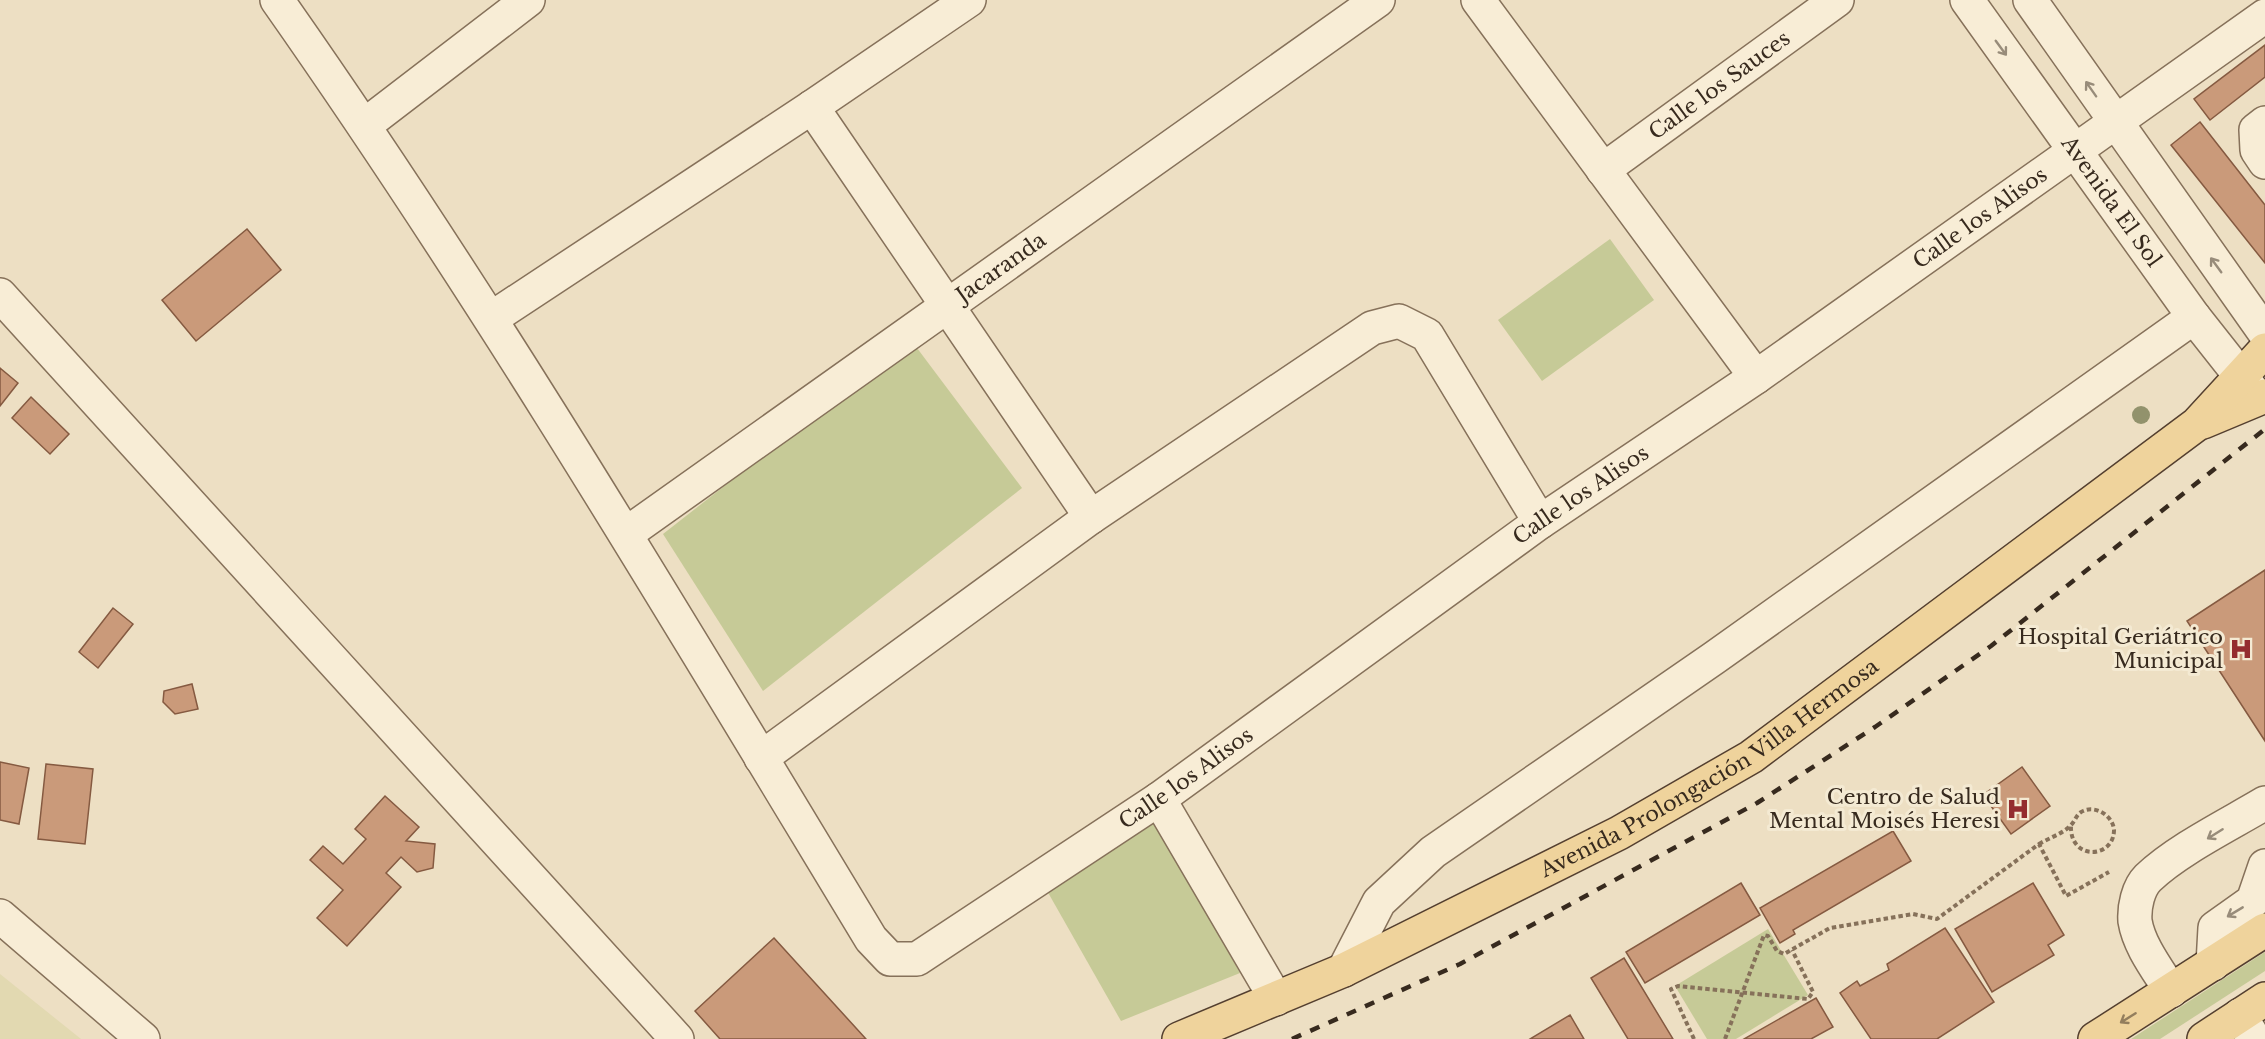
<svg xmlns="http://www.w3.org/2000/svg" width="2265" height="1039" font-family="'Libre Baskerville',serif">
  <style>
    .farmland { fill: #e2d9b1 }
    .green { fill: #c6ca97 }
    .building { fill: #ca9a7a; stroke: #855a41; stroke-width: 1.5 }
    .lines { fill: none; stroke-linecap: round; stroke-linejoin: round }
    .minor-casing { stroke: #86715a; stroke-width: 36 }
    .major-casing { stroke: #543f2f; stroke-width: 36 }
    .path { stroke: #86715a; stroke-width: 4; stroke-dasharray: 4.5 3; stroke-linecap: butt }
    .minor { stroke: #f8edd6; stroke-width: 33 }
    .major { stroke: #efd39c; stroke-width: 33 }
    .rail { stroke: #372a1e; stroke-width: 4.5; stroke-dasharray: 10 10; stroke-linecap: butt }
    .tree { fill: #92926c }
    .oneway { stroke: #988c7a }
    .oneway2 { stroke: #937e5d }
    .labels { text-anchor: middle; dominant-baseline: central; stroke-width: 6; stroke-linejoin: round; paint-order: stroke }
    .street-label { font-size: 21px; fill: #372a1e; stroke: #f4ead3 }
    .poi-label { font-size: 21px; fill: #372a1e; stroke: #f4ead3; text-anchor: end }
  </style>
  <rect width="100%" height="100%" fill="#eddfc3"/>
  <path class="farmland" d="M0 974 81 1039H0Z"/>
  <g class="green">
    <path d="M1610 239 1654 300 1542 381 1498 320Z"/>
    <path d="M911 340 1022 488 763 691 663 534Z"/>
    <path d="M1151 809 1240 973 1121 1021 1046 889Z"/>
    <path d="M1768 929 1808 995 1736 1039H1707L1675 986Z"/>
    <path d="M2265 952V971L2160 1039H2131Z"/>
  </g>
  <g class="building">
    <path d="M2265 45V77L2210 120 2194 99Z"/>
    <path d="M2200 122 2265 205V263L2171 145Z"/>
    <path d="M247 229 281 270 196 341 162 300Z"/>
    <path d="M0 368 18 383 0 406Z"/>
    <path d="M31 397 69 434 50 454 12 418Z"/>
    <path d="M2265 570V741L2187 621Z"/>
    <path d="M113 608 133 624 98 668 79 652Z"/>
    <path d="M192 684 198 709 175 714 163 702 164 691Z"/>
    <path d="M0 762 29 768 19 824 0 820Z"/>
    <path d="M46 764 93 769 85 844 38 839Z"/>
    <path d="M2022 767 2050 806 2011 834 1983 795Z"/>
    <path d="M385 796 419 827 406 841 435 844 433 868 417 872 401 857 386 873 401 887 347 946 317 918 343 890 310 860 323 846 343 864 366 839 355 829Z"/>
    <path d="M1893 831 1911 861 1793 930 1795 934 1780 943 1760 908Z"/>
    <path d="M1741 883 1760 915 1645 983 1626 952Z"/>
    <path d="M2033 883 2064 935 2048 945 2054 955 1992 992 1955 929Z"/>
    <path d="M1945 928 1994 1002 1937 1039H1871L1840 993 1857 981 1860 986 1889 970 1887 964Z"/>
    <path d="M774 938 866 1039H720L695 1011Z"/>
    <path d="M1624 958 1673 1039H1628L1591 978Z"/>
    <path d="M1816 998 1833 1027 1811 1039H1744Z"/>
    <path d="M1570 1015 1584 1039H1530Z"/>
  </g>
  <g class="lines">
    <g class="minor-casing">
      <g id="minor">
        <path id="s1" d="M277 0C490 303 679 622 871 939L890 959H917L1159 799 1540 522 1756 377 2265 16"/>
        <path d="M1478 0 1756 377"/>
        <path id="s2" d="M1967 0 2194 317 2258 398"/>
        <path d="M2030 0 2265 333"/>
        <path d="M812 107 1091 517"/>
        <path d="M2265 123 2256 130 2257 150 2265 162"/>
        <path d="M365 125 528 0"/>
        <path id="s3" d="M1603 170 1837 0"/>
        <path d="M0 295 677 1039"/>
        <path d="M492 318 812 107 969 0"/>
        <path id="s4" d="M626 534 1378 0"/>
        <path d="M761 758 1091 517 1372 328 1399 321 1427 335 1540 522"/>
        <path d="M1159 799 1276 999"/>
        <path d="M0 916 143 1039"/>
        <path d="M2213 964 2215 928 2253 901 2265 866"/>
        <path d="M1344 970 1379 902 1433 852 1714 658 2194 317"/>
        <path d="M2171 991C2158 970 2139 946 2135 921 2134 907 2138 888 2148 878 2177 850 2230 824 2265 803"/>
        <path d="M2240 1015 2254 1039"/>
      </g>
    </g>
    <g class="major-casing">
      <g id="major">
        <path d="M2203 422 2265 396"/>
        <path id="s5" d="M1179 1039 1344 970 1619 833 1751 757 2197 424 2265 350"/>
        <path d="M2095 1039 2265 930"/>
        <path d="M2204 1039 2265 999"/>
      </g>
    </g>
    <g class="path">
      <path d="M2039 844C2049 838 2064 833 2071 825 2076 820 2076 814 2083 811 2096 805 2113 816 2114 830 2114 859 2069 861 2071 825"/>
      <path d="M1694 1039 1671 989 1678 986 1808 999 1813 992 1792 950"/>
      <path d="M1725 1039 1764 935 1768 936 1777 951 1784 954 1830 928 1913 914 1937 919 2039 844 2066 896 2109 872"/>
    </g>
    <use href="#minor" class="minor"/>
    <use href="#major" class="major"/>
    <path class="rail" d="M1292 1039 1460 964 1757 803 1875 727 1991 646 2265 429"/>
  </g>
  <circle class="tree" cx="2141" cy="415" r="9"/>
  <defs><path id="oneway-shaft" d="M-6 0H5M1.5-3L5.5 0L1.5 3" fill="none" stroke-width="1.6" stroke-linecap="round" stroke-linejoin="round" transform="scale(1.5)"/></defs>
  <g class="oneway">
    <use href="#oneway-shaft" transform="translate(2001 48) rotate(54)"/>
    <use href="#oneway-shaft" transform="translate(2091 89) rotate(-125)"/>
    <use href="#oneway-shaft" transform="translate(2216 265) rotate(-126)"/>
    <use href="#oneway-shaft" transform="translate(2215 834) rotate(148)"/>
    <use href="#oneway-shaft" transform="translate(2235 912) rotate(149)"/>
  </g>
  <use class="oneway2" href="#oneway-shaft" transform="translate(2128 1018) rotate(148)"/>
  <defs>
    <g id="hospital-bare" transform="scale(1.8)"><path d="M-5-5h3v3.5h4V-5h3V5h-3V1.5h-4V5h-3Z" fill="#942c2f" stroke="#f4ead3" stroke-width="2.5" paint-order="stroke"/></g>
  </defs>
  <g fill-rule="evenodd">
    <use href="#hospital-bare" x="2241" y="649"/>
    <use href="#hospital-bare" x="2018" y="809"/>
  </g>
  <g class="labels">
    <g class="street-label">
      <text stroke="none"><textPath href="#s3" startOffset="144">Calle los Sauces</textPath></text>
      <text stroke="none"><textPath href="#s2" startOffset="248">Avenida El Sol</textPath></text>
      <text stroke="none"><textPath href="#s1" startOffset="2462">Calle los Alisos</textPath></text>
      <text stroke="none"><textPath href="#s4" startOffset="460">Jacaranda</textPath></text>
      <text stroke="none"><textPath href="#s1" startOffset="1976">Calle los Alisos</textPath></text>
      <text stroke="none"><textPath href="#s5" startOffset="597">Avenida Prolongación Villa Hermosa</textPath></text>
      <text stroke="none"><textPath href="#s1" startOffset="1490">Calle los Alisos</textPath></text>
    </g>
    <g class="poi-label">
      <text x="2223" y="637">Hospital Geriátrico<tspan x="2223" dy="24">Municipal</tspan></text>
      <text x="2000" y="797">Centro de Salud<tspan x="2000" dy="24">Mental Moisés Heresi</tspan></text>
    </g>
  </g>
</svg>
